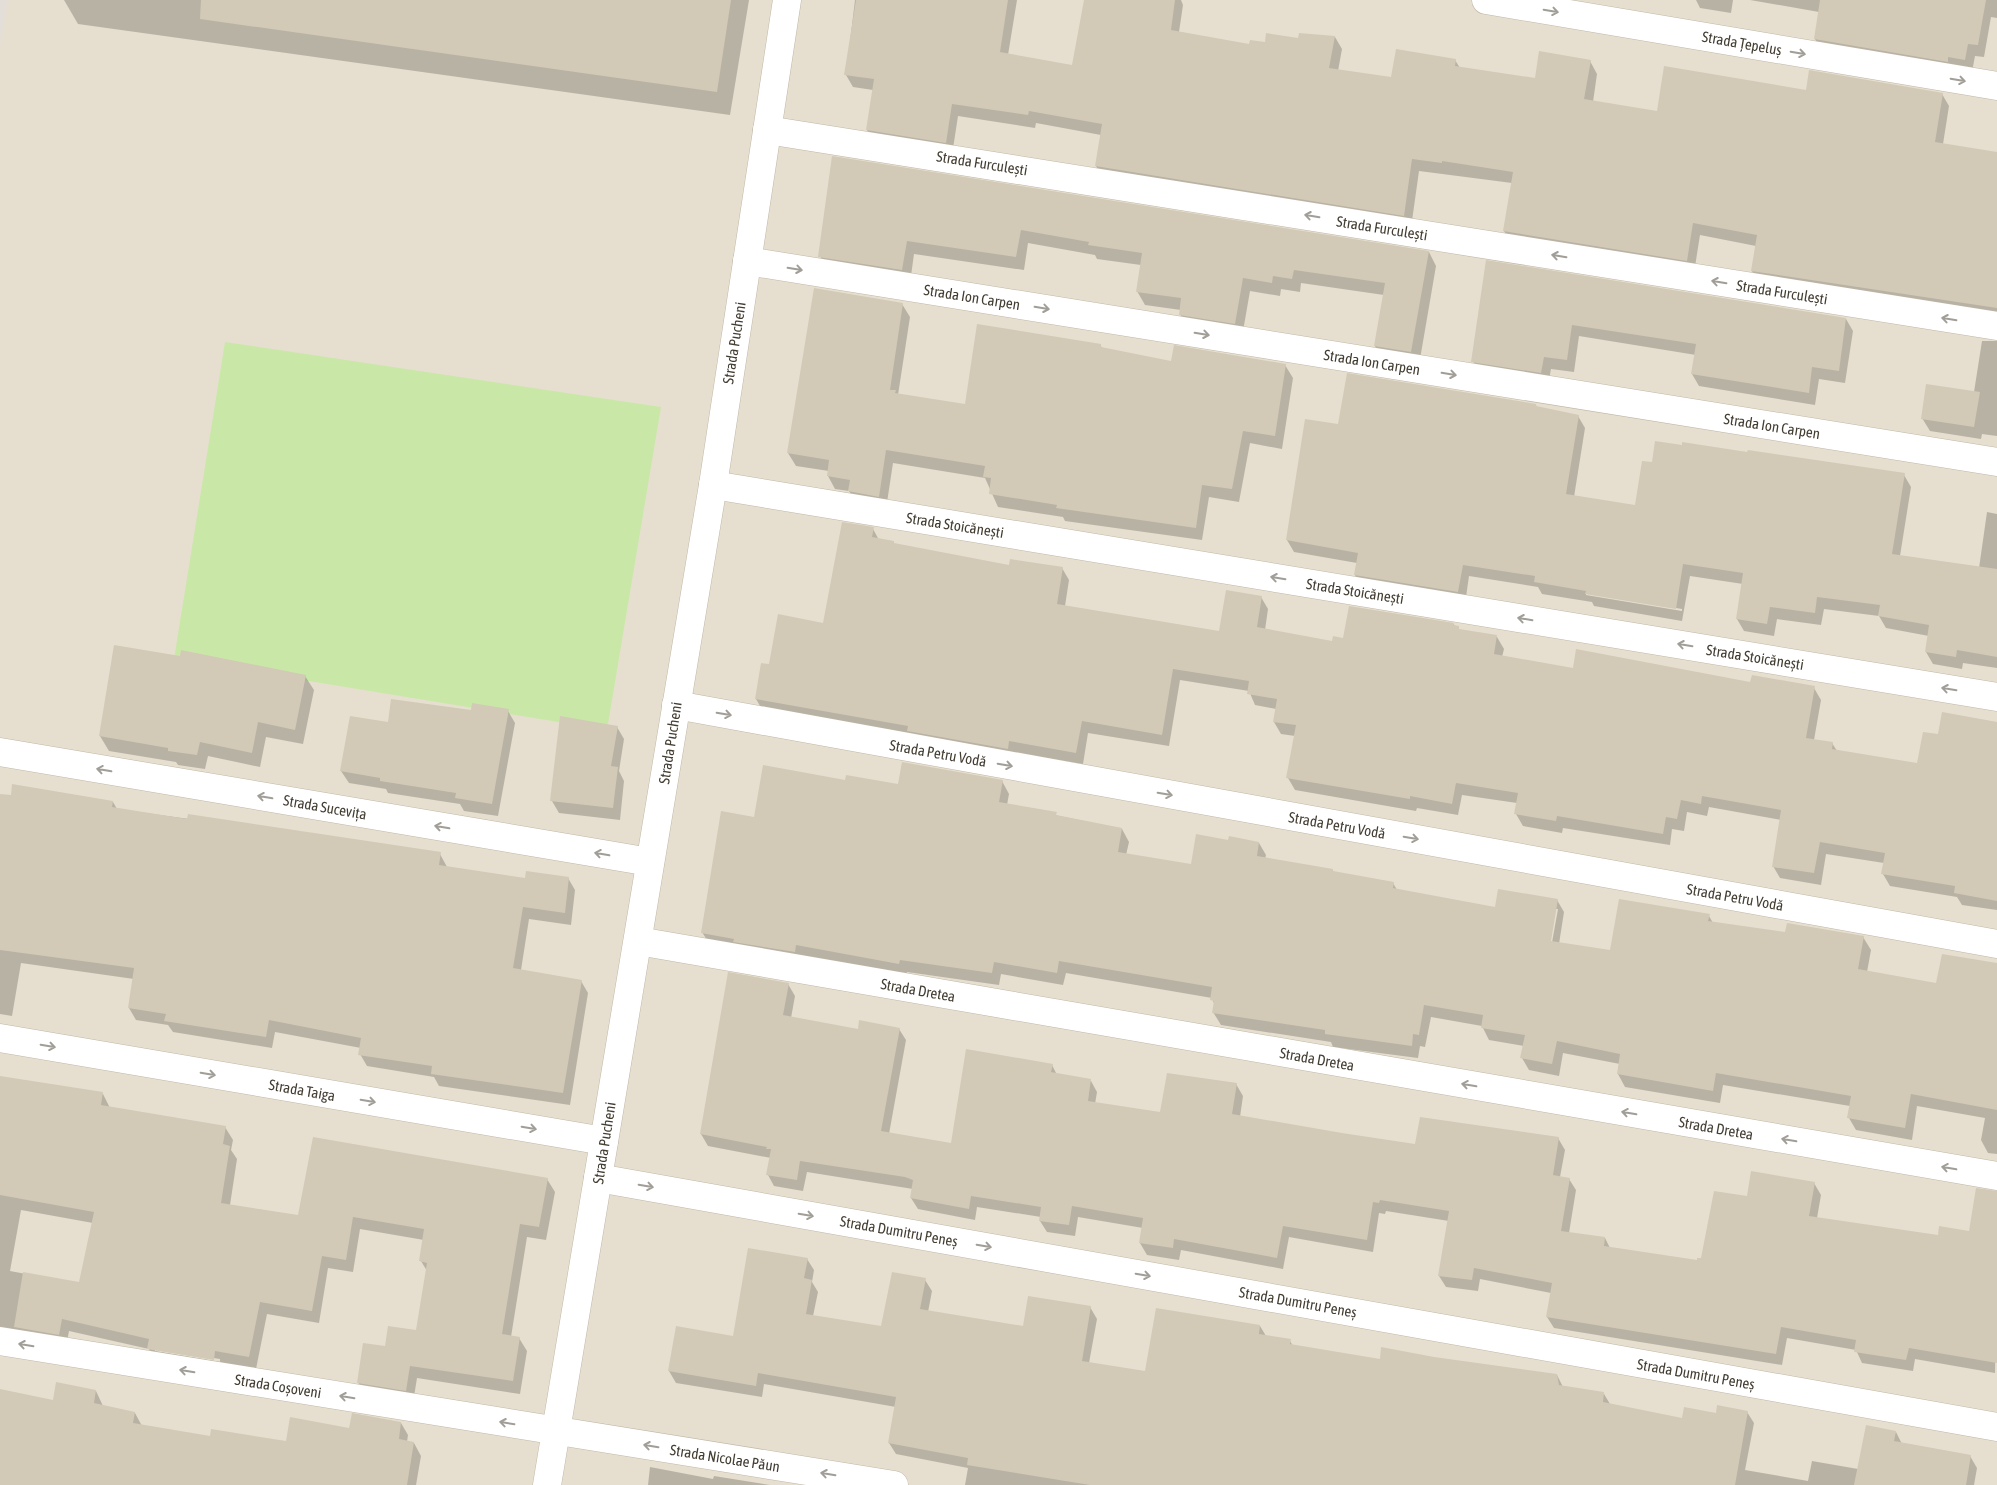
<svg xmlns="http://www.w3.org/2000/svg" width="1997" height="1485" font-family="'Asap Condensed',sans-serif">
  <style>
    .residential { fill: #e6dfcf }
    .industrial { fill: #e3ded7 }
    .green { fill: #c9e8a8 }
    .shadow { fill: #0003; fill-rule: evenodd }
    .building { fill: #d3c9b7 }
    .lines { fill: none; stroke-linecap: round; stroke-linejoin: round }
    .minor-casing { stroke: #c0b8a7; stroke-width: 29 }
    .tertiary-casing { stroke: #c0b8a7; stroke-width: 29 }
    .minor { stroke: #fff; stroke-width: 28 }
    .tertiary { stroke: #fff; stroke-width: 28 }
    .oneway { stroke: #a19e98 }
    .labels { text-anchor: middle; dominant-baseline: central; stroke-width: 4; stroke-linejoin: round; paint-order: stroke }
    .street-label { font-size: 15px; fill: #433d32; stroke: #fff }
  </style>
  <rect width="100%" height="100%" fill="#f2ede1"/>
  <rect class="residential" x="0" y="0" width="1997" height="1485"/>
  <path class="industrial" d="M0 0H8L0 46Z"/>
  <path class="green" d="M225 342 661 407 607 730 174 659Z"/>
  <g class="shadow">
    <path d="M64 0H749L730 115 78 24Z"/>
    <path d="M855 0H1017L1008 55 1073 67 1085 0H1181L1183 5 1179 32 1250 46 1335 37 1342 49 1338 71 1393 79 1455 60 1460 68 1536 79 1590 61 1597 74 1593 102 1658 112 1807 91 1942 94 1949 106 1943 144 1997 153V322L1759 283 1752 271 1756 246 1700 235 1694 273 1512 244 1504 231 1512 183 1419 171 1411 228 1103 179 1096 166 1101 135 1036 123 1035 128 958 116 952 155 875 142 867 130 873 90 853 87 846 75Z"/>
    <path d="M1696 0H1733L1731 13 1700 8Z"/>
    <path d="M1750 0H1997V18L1991 17 1984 57 1975 56 1972 72 1822 51 1815 39 1819 12Z"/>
    <path d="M833 158 1429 252 1436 266 1419 365 1383 360 1375 346 1384 295 1301 283 1300 292 1281 289 1280 296 1250 291 1242 337 1188 328 1180 314 1181 310 1145 305 1137 291 1141 265 1097 259 1095 255 1028 243 1024 270 914 254 910 283 828 270 820 256Z"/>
    <path d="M1487 262 1846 319 1853 331 1845 383 1819 379 1815 405 1699 386 1692 374 1696 355 1579 336 1574 372 1551 369 1548 385 1480 374 1473 361Z"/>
    <path d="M902 304 910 317 898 395 966 406 1100 345 1103 349 1172 362 1285 365 1293 378 1282 449 1250 443 1239 502 1209 497 1202 540 1065 521 1063 517 998 507 985 478 893 463 886 509 857 504 849 491 835 489 828 476 829 471 796 466 788 453Z"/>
    <path d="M1982 341H1997V436L1982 434 1981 439 1930 431 1922 418 1974 392Z"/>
    <path d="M1536 405 1537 408 1578 416 1585 428 1574 497 1636 507 1904 475 1911 487 1900 556 1979 568 1987 512 1997 514V668L1963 663 1962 669 1933 664 1926 652 1929 636 1886 628 1879 616 1824 609 1821 625 1777 619 1774 636 1744 631 1737 619 1743 584 1690 576 1682 621 1594 606 1592 602 1542 594 1538 587 1469 576 1465 604 1362 587 1355 575 1357 563 1294 552 1287 540 1306 420 1339 425ZM1586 593 1682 609V611L1586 595Z"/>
    <path d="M873 529 879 540 895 545 1010 567 1062 568 1069 580 1065 606 1220 633 1261 597 1268 609 1265 630 1333 643 1453 624 1460 630 1497 637 1504 649 1502 657 1574 669 1814 688 1821 700 1814 740 1832 743 1837 751 1918 764 1939 736 1997 724V910L1962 905 1957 897 1890 886 1883 874 1884 863 1826 854 1821 885 1780 878 1773 866 1781 820 1709 807 1707 816 1687 812 1684 831 1672 829 1670 845 1563 828 1562 833 1523 826 1516 814 1517 803 1462 795 1458 815 1417 808 1416 811 1295 790 1288 778 1295 736 1281 734 1274 722 1276 709 1255 705 1249 691 1180 680 1169 746 1088 733 1083 764 763 711 756 699 770 666 824 624Z"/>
    <path d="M181 657 305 676 314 690 303 744 266 737 260 767 208 756 205 769 178 765 176 762 109 751 100 736Z"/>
    <path d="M472 711H508L515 723 498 816 464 811 460 804 388 793 386 789 349 783 341 771 389 724Z"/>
    <path d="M617 727 624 739 619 771 624 781 620 820 559 813 552 801Z"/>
    <path d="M1002 781 1009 794 1007 805 1122 829 1129 842 1126 855 1192 866 1229 842 1259 843 1266 855 1265 859 1332 870 1334 873 1393 883 1397 890 1496 908 1557 900 1564 912 1559 944 1612 952 1709 916 1713 923 1786 934 1863 937 1871 950 1867 972 1937 985 1997 970V1154L1988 1153 1981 1140 1985 1118 1917 1106 1912 1140 1856 1130 1849 1118 1850 1106 1723 1085 1720 1103 1625 1087 1618 1074 1620 1064 1563 1053 1559 1076 1529 1070 1522 1058 1524 1046 1489 1040 1482 1026 1431 1017 1425 1047 1420 1046 1418 1058 1333 1047 1331 1042 1221 1025 1213 1012 1215 1006 1212 998 1066 973 1063 985 1001 974 999 985 907 972 906 976 710 945 702 932 755 818 846 782 899 785ZM1555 909H1558L1551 948 1549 947Z"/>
    <path d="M0 797 113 802 117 809 440 854 447 867 526 879 568 878 575 890 571 925 529 919 521 970 581 981 588 993 570 1105 439 1086 434 1077 367 1066 360 1054 361 1048 275 1032 272 1048 173 1032 168 1025 136 1020 129 1008 134 979 21 963 12 1016 0 1014Z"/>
    <path d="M788 984 795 996 791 1018 859 1030 899 1029 906 1040 889 1134 952 1145 1052 1065 1057 1075 1091 1081 1097 1092 1095 1104 1161 1114 1236 1084 1243 1096 1240 1117 1416 1146 1558 1138 1565 1150 1560 1177 1569 1179 1576 1190 1569 1233 1605 1238 1610 1248 1698 1262 1702 1260 1748 1198 1814 1183 1821 1195 1817 1218 1939 1237 1970 1233H1997L1995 1373 1915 1359 1913 1371 1862 1363 1856 1350 1787 1338 1782 1365 1554 1328 1547 1317 1551 1293 1480 1279 1478 1291 1446 1287 1439 1276 1449 1221 1386 1211 1385 1214 1379 1213 1373 1252 1289 1237 1283 1269 1181 1250 1179 1260 1147 1255 1140 1243 1143 1228 1078 1217 1075 1236 1047 1232 1040 1221 1041 1217 977 1207 975 1220 918 1209 911 1198 913 1189 807 1172 803 1191 774 1186 768 1175 771 1158 708 1146 701 1134Z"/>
    <path d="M0 1077 103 1094 110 1108 225 1127 233 1140 231 1150 237 1159 230 1205 299 1216 547 1179 555 1192 546 1240 527 1237 511 1337 519 1338 527 1351 520 1394 417 1378 413 1403 365 1395 358 1382 386 1347 417 1332 427 1271 421 1261 424 1240 360 1229 353 1272 328 1268 319 1323 267 1314 256 1369 222 1363 221 1372 156 1361 149 1349 69 1331 66 1347 0 1334ZM21 1210 93 1223 80 1284 10 1271ZM155 1349 220 1359V1362L155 1351Z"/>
    <path d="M807 1259 814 1270 812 1282 818 1292 813 1316 882 1327 925 1280 932 1291 928 1312 1024 1328 1090 1307 1097 1319 1089 1363 1146 1372 1260 1326 1266 1336 1290 1341 1293 1346 1381 1361 1434 1358 1557 1375 1563 1387 1604 1394 1610 1404 1683 1420 1747 1412 1754 1423 1745 1470 1808 1481 1812 1461 1858 1469 1896 1432 1902 1444 1970 1456 1977 1468 1974 1485H965L968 1468 896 1454 889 1443 896 1407 764 1384 762 1397 676 1383 669 1371 677 1328 734 1338Z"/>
    <path d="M0 1391 54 1402 96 1391 103 1406 135 1413 142 1426 211 1437 287 1443 401 1423 408 1435 407 1442 414 1443 421 1456 416 1485H0Z"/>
    <path d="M650 1467 713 1479 714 1476 770 1485H648Z"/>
  </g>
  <g class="building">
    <path d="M201 0H731L717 92 200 19Z"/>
    <path d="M856 0H1008L1000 52 1072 65 1084 0H1175L1171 30 1249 44 1250 40 1265 42 1266 33 1298 38 1299 33 1335 36 1329 68 1391 77 1396 49 1456 59 1455 66 1535 78 1539 51 1591 60 1584 99 1657 111 1664 66 1806 90 1809 70 1943 93 1935 142 1997 152V308L1751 271 1757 235 1693 223 1687 261 1503 231 1513 172 1442 161V163L1412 159 1404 216 1095 166 1102 124 1029 111 1028 115 952 104 946 143 866 130 874 79 844 75Z"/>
    <path d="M1820 0H1986L1978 45 1968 44 1965 60 1948 57V62L1814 39Z"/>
    <path d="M832 156 1429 251 1411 352 1374 346 1385 283 1294 270 1292 279 1273 276 1272 283 1243 278 1235 324 1179 315 1181 298 1136 292 1142 253 1088 245 1089 242 1021 230 1016 257 907 241 902 270 818 257Z"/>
    <path d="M1486 260 1846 318 1839 371 1812 367 1809 393 1691 374 1696 344 1572 325 1567 360 1544 357 1541 373 1471 362Z"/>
    <path d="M814 288 903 303 890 390H896L895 393 965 404 977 324 1101 344V347L1171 361 1174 345 1286 364 1275 436 1243 431 1232 489 1202 485 1196 528 1056 508 1057 505 989 494 991 478 983 477 985 466 886 450 879 497 848 491 850 480 827 476 829 460 787 453Z"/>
    <path d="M1347 373 1536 404V406L1579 415 1566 494 1635 505 1642 461 1652 462 1655 441 1682 445V442L1747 452 1748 450 1905 473 1892 554 1997 569V657L1957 650 1956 657 1925 652 1929 625 1878 616 1880 605 1817 597 1815 613 1770 607 1767 624 1736 619 1743 573 1683 564 1676 609 1585 594 1586 591 1534 582 1535 576 1463 565 1458 592 1354 575 1358 553 1286 540 1305 419 1338 424Z"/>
    <path d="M1926 384 1980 392 1974 427 1921 419Z"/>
    <path d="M842 522 874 527 872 537 894 541V543L1009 565 1010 559 1063 567 1057 604 1219 631 1226 590 1262 596 1257 627 1332 641 1333 636 1343 638 1349 606 1454 623 1453 625 1459 626V629L1497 635 1494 654 1573 668 1576 649 1750 682 1752 675 1815 686 1806 738 1833 742 1832 749 1917 763 1923 732 1938 734 1942 712 1997 722V901L1954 893 1955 886 1881 874 1885 853 1820 842 1814 873 1772 867 1781 810 1702 796 1701 804 1681 800 1677 819 1666 817 1663 834 1557 816 1556 821 1514 814 1518 793 1456 783 1452 804 1410 796V799L1286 778 1296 725 1273 722 1277 699 1247 694 1249 681 1173 669 1162 735 1082 721 1076 753 1009 741 1008 749 907 731 908 726 755 699 761 663 769 664 778 614 823 623Z"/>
    <path d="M114 645 180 656 181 650 306 675 295 730 258 722 252 753 200 742 197 755 168 751V748L99 736Z"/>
    <path d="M391 699 471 710 472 703 509 709 492 804 455 798 456 793 380 781V778L340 771 350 716 388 722Z"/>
    <path d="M560 716 618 726 611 766 618 767 613 808 550 801Z"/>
    <path d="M902 762 1003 780 999 802 1057 812 1056 815 1122 828 1118 852 1191 864 1196 834 1228 840 1229 836 1259 842 1257 856 1333 869V871L1394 882 1393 888 1495 907 1498 889 1558 899 1551 941 1610 950 1619 899 1710 914 1708 921 1785 932 1787 923 1864 936 1858 969 1936 983 1942 954 1997 963V1110L1911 1094 1905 1128 1847 1118 1851 1096 1716 1073 1713 1091 1617 1074 1620 1054 1557 1041 1552 1064 1520 1058 1525 1035 1481 1028 1483 1015 1424 1005 1419 1035 1413 1034 1412 1046 1325 1034V1030L1212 1013 1214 1001 1210 1000 1212 987 1059 961 1057 973 994 962 992 973 900 960 899 964 796 945 795 952 733 942 734 939 701 933 721 811 754 817 763 765 845 780 846 775 898 784Z"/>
    <path d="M12 784 113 801 112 807 187 819 188 814 441 852 439 865 525 878 526 871 569 877 565 913 523 907 513 968 582 980 563 1093 431 1074 432 1066 358 1055 361 1038 269 1020 266 1037 164 1021 166 1014 128 1008 134 968 0 950V794L11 795Z"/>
    <path d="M728 972 789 983 783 1015 858 1029 859 1020 900 1028 881 1131 951 1143 966 1049 1053 1064 1051 1072 1091 1079 1088 1101 1160 1112 1167 1073 1237 1083 1232 1114 1342 1133 1415 1144 1420 1117 1559 1137 1553 1175 1570 1178 1561 1231 1605 1237 1604 1246 1697 1260V1258H1701L1714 1191 1747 1196 1751 1171 1815 1182 1809 1216 1938 1235 1939 1226 1969 1231 1976 1188 1997 1191V1363L1909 1348 1906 1360 1854 1352 1856 1340 1781 1327 1776 1354 1546 1317 1552 1283 1474 1268 1472 1280 1438 1276 1449 1211 1380 1200 1379 1203 1373 1202 1367 1240 1283 1226 1277 1258 1174 1239 1173 1248 1139 1243 1143 1218 1072 1206 1069 1225 1039 1221 1041 1207 971 1196 969 1209 910 1198 913 1180 905 1177 800 1161 797 1180 766 1175 771 1149H766L767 1147 700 1134Z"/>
    <path d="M0 1076 103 1092 101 1105 226 1126 223 1144 230 1146 221 1203 298 1215 313 1137 548 1178 539 1227 520 1224 502 1334 520 1337 513 1381 410 1366 406 1391 357 1383 363 1343 385 1346 388 1326 416 1330 427 1263 419 1261 424 1229 353 1217 346 1260 322 1256 312 1311 260 1302 249 1357 215 1351 214 1360 147 1349 149 1339 62 1319 59 1335 14 1327 23 1272 79 1282 94 1212 0 1195Z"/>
    <path d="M748 1248 808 1258 804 1278 812 1280 806 1314 881 1326 892 1272 926 1278 920 1309 1023 1326 1028 1296 1091 1306 1082 1361 1145 1371 1156 1308 1260 1325 1259 1334 1291 1339 1290 1344 1380 1359 1381 1347 1434 1357 1557 1374 1559 1385 1604 1392 1603 1402 1682 1418 1684 1407 1716 1413 1717 1405 1748 1411 1735 1485H1090L967 1465 968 1458 888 1443 896 1397 758 1373 756 1386 668 1371 676 1326 733 1336Z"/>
    <path d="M56 1382 96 1390 94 1403 135 1412 133 1423 210 1436 211 1429 286 1441 290 1417 349 1428 352 1413 401 1422 399 1439 414 1442 407 1485H0V1389L53 1400Z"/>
    <path d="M1866 1425 1896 1431 1894 1441 1971 1455 1966 1485H1854Z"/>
  </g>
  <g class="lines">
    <g class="minor-casing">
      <g id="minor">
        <path d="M1486 0 1997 86"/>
        <path d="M767 130 1997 326"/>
        <path d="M747 261 1997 462"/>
        <path d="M713 485 1997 697"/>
        <path d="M676 705 1997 944"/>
        <path d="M0 752 650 862"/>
        <path d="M638 941 1997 1176"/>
        <path d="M0 1038 604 1141"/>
        <path d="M598 1178 1997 1427"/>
        <path d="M0 1341 894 1485"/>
      </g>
    </g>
    <g class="tertiary-casing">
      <path id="tertiary" d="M547 1485 713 485 787 0"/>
    </g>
    <use href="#minor" class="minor"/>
    <use href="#tertiary" class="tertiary"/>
  </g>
  <defs><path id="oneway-shaft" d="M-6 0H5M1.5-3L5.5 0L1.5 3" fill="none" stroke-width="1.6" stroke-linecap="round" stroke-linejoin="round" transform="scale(1.25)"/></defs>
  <g class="oneway">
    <use href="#oneway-shaft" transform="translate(1551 11) rotate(10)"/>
    <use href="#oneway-shaft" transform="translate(1798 53) rotate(10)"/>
    <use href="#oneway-shaft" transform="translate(1958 80) rotate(10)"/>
    <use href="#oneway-shaft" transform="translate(1312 216) rotate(-171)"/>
    <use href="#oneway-shaft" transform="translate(1559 256) rotate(-171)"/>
    <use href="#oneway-shaft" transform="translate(795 269) rotate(9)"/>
    <use href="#oneway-shaft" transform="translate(1719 282) rotate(-171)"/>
    <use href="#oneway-shaft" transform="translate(1042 308) rotate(9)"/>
    <use href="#oneway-shaft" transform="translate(1949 319) rotate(-171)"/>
    <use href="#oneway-shaft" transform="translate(1202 334) rotate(9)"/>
    <use href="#oneway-shaft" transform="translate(1449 374) rotate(9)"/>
    <use href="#oneway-shaft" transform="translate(1278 578) rotate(-171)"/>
    <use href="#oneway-shaft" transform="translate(1525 619) rotate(-171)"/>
    <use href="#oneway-shaft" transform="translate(1685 645) rotate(-171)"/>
    <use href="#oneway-shaft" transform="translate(1949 689) rotate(-171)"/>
    <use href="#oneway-shaft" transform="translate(724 714) rotate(10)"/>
    <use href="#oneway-shaft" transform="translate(1005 765) rotate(10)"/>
    <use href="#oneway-shaft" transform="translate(104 770) rotate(-170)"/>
    <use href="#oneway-shaft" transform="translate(1165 794) rotate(10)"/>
    <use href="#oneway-shaft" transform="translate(265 797) rotate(-170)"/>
    <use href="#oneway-shaft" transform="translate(442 827) rotate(-170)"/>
    <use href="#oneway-shaft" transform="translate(1411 838) rotate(10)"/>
    <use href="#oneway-shaft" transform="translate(602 854) rotate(-170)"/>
    <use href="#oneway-shaft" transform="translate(48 1046) rotate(10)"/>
    <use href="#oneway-shaft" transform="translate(208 1074) rotate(10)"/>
    <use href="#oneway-shaft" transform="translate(1469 1085) rotate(-170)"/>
    <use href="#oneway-shaft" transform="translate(368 1101) rotate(10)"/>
    <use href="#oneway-shaft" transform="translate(1629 1113) rotate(-170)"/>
    <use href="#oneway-shaft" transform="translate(529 1128) rotate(10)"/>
    <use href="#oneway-shaft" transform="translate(1789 1140) rotate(-170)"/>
    <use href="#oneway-shaft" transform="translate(1949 1168) rotate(-170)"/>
    <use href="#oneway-shaft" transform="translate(646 1186) rotate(10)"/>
    <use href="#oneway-shaft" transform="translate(806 1215) rotate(10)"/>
    <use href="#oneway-shaft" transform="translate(984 1246) rotate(10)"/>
    <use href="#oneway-shaft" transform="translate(1143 1275) rotate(10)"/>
    <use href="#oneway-shaft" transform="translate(26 1345) rotate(-171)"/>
    <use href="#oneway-shaft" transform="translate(187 1371) rotate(-171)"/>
    <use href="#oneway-shaft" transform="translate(347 1397) rotate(-171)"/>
    <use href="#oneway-shaft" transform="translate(507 1423) rotate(-171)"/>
    <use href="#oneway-shaft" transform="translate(651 1446) rotate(-171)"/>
    <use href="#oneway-shaft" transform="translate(828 1474) rotate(-171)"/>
  </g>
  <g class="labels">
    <g class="street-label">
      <text transform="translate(1742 43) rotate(10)">Strada Țepeluș</text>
      <text transform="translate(982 163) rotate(9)">Strada Furculești</text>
      <text transform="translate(1382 228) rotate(9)">Strada Furculești</text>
      <text transform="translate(1782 292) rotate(9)">Strada Furculești</text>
      <text transform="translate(972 297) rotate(9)">Strada Ion Carpen</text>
      <text transform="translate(734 343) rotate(-81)">Strada Pucheni</text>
      <text transform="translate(1372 362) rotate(9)">Strada Ion Carpen</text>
      <text transform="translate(1772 426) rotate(9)">Strada Ion Carpen</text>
      <text transform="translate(955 525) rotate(9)">Strada Stoicănești</text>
      <text transform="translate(1355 591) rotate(9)">Strada Stoicănești</text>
      <text transform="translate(1755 657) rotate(9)">Strada Stoicănești</text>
      <text transform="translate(670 743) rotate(-81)">Strada Pucheni</text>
      <text transform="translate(938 753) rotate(10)">Strada Petru Vodă</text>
      <text transform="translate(325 807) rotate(10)">Strada Sucevița</text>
      <text transform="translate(1337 825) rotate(10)">Strada Petru Vodă</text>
      <text transform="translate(1735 897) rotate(10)">Strada Petru Vodă</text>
      <text transform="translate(918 990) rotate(10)">Strada Dretea</text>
      <text transform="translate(1317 1059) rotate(10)">Strada Dretea</text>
      <text transform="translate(302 1090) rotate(10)">Strada Taiga</text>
      <text transform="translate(1716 1128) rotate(10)">Strada Dretea</text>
      <text transform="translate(604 1143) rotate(-81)">Strada Pucheni</text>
      <text transform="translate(899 1231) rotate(10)">Strada Dumitru Peneș</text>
      <text transform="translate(1298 1302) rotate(10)">Strada Dumitru Peneș</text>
      <text transform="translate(1696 1374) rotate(10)">Strada Dumitru Peneș</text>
      <text transform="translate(278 1386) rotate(9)">Strada Coșoveni</text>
      <text transform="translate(725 1458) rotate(9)">Strada Nicolae Păun</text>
    </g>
  </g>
</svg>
